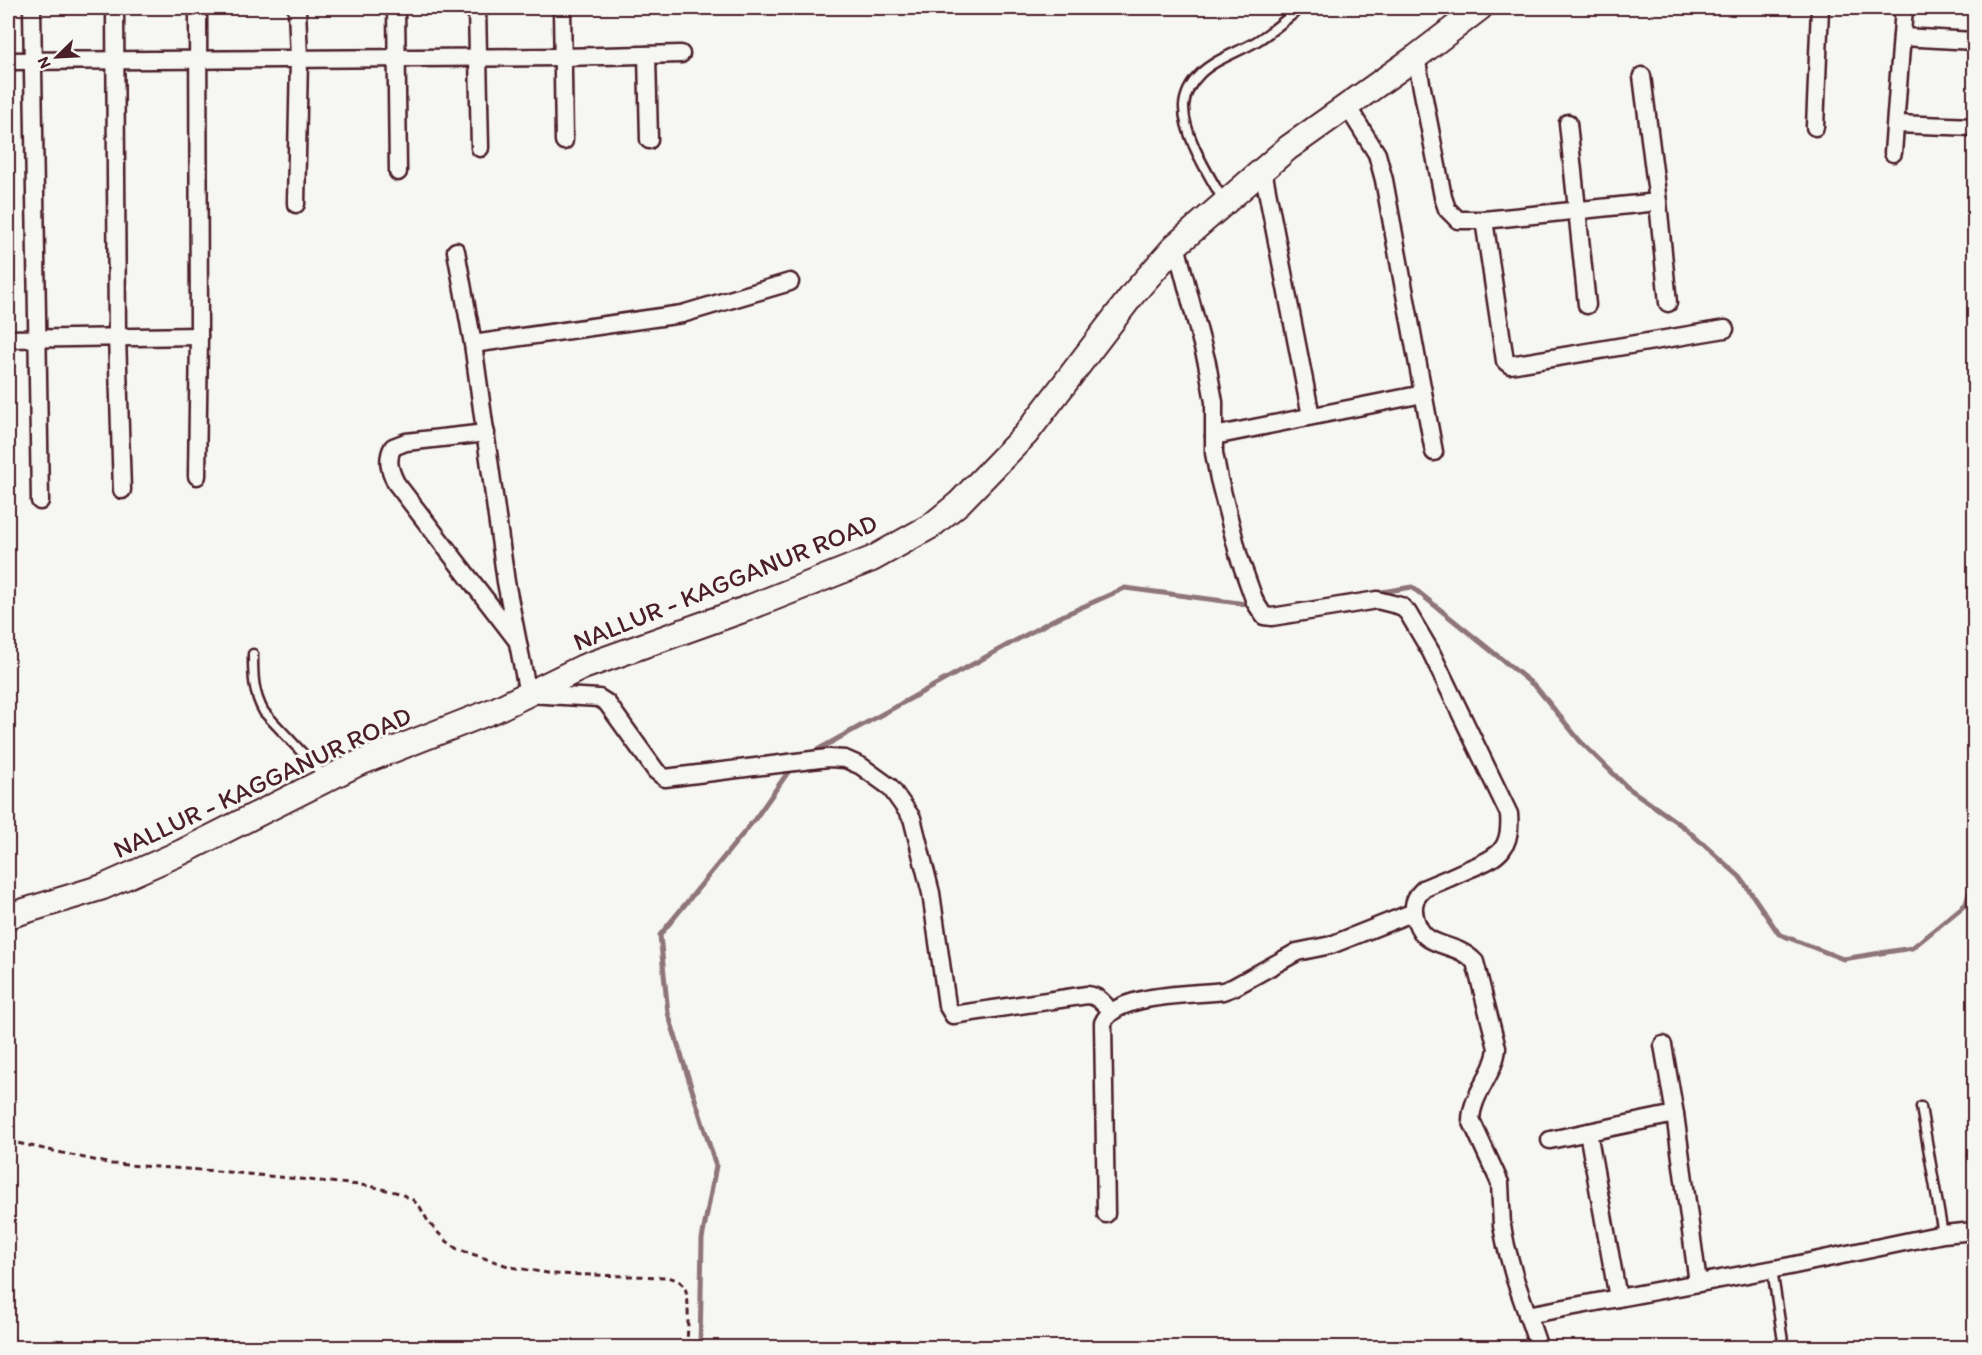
<svg xmlns="http://www.w3.org/2000/svg" width="1982" height="1355" font-family="Itim,sans-serif">
  <style>
    .lines { fill: none; stroke-linecap: round; stroke-linejoin: round }
    .stream { stroke: #8e747a; stroke-width: 5 }
    .lane-casing { stroke: #4a1f2b; stroke-width: 13 }
    .street-casing { stroke: #4a1f2b; stroke-width: 21 }
    .secondary-casing { stroke: #4a1f2b; stroke-width: 28 }
    .path { stroke: #4a1f2b; stroke-width: 3; stroke-dasharray: 6 4.5; stroke-linecap: butt }
    .lane { stroke: #f6f6f2; stroke-width: 8 }
    .street { stroke: #f6f6f2; stroke-width: 16 }
    .secondary { stroke: #f6f6f2; stroke-width: 24 }
    .labels { text-anchor: middle; dominant-baseline: central; stroke-width: 6; stroke-linejoin: round; paint-order: stroke }
    .street-label { font-size: 26px; fill: #4a1f2b; stroke: #f6f6f2 }
  </style>
  <rect width="100%" height="100%" fill="#f6f6f2"/>
  <filter id="ink" filterUnits="userSpaceOnUse"><feTurbulence type="fractalNoise" baseFrequency=".0167" numOctaves="2"/><feDisplacementMap in="SourceGraphic" scale="12" xChannelSelector="R" yChannelSelector="G"/><feConvolveMatrix kernelMatrix="1 2 1 2 8 2 1 2 1" color-interpolation-filters="sRGB"/></filter>
  <g filter="url(#ink)">
    <g class="lines">
      <g class="stream">
        <path d="M1376 593 1412 587 1536 687 1580 741 1627 787 1685 828 1740 877 1779 934 1843 959 1912 948 1966 904 1974 876"/>
        <path d="M808 755 1053 620 1125 588 1254 605"/>
        <path d="M700 1348 702 1239 716 1166 668 1013 660 935 755 819 793 765"/>
      </g>
      <g class="lane-casing">
        <g id="lane">
          <path d="M1223 200C1209 175 1183 135 1184 106 1185 93 1191 83 1200 74 1215 59 1239 52 1257 41 1272 32 1286 19 1301 8"/>
          <path d="M253 654C253 675 253 693 264 712L325 777"/>
          <path d="M1921 1107 1943 1234"/>
          <path d="M1772 1269 1784 1348"/>
        </g>
      </g>
      <g class="street-casing">
        <g id="street">
          <path d="M32 8 40 501"/>
          <path d="M115 8 117 336 122 490"/>
          <path d="M396 8 398 172"/>
          <path d="M477 8 480 148"/>
          <path d="M562 8 564 141"/>
          <path d="M1902 37 1974 41"/>
          <path d="M647 55 649 140"/>
          <path d="M1416 57 1443 197 1447 209 1458 220H1484L1658 202"/>
          <path d="M8 61 563 57 681 54"/>
          <path d="M1642 76 1658 202 1668 303"/>
          <path d="M1347 106 1377 154 1384 180 1434 452"/>
          <path d="M1568 123 1587 305"/>
          <path d="M1896 124 1974 127"/>
          <path d="M1815 127 1820 8"/>
          <path d="M1893 153 1904 8"/>
          <path d="M1263 170 1311 416"/>
          <path d="M296 204 299 59 297 8"/>
          <path d="M1484 220 1504 354 1505 361 1510 365 1725 329"/>
          <path d="M1176 245 1207 363 1214 402V453L1219 479 1239 557 1255 602 1264 616 1272 617 1377 600 1401 606 1408 613 1431 652 1509 814C1512 849 1499 857 1469 869 1454 876 1440 882 1425 888 1417 895 1413 901 1414 912 1420 953 1453 938 1475 962L1497 1048C1495 1074 1472 1093 1471 1120L1500 1183 1502 1226 1506 1246 1515 1279 1539 1348"/>
          <path d="M456 251 473 344 506 582 528 694 599 698 607 703 656 771 665 778 828 758 845 759 861 766 890 787 912 818 931 893 947 1005 953 1015 1087 995C1099 996 1103 1003 1111 1012"/>
          <path d="M8 339 199 336"/>
          <path d="M473 344 682 314 790 282"/>
          <path d="M486 433 406 442 393 447C386 460 390 471 396 483L516 639"/>
          <path d="M1214 436 1423 394"/>
          <path d="M197 476 199 336 198 8"/>
          <path d="M1663 1045 1675 1114 1698 1283"/>
          <path d="M1588 1132 1618 1298"/>
          <path d="M1550 1140 1675 1114"/>
          <path d="M1106 1214 1103 1023C1115 993 1194 995 1223 991L1234 987 1297 952 1331 945 1414 912"/>
          <path d="M1527 1315 1790 1266 1943 1234 1974 1231"/>
        </g>
      </g>
      <g class="secondary-casing">
        <path id="secondary" d="M8 916 103 887 182 852 357 764 495 710 583 667 743 610 872 559 931 526 959 503 1026 434 1133 294 1176 245 1288 148 1416 57 1480 8"/>
      </g>
      <path class="path" d="M8 1141 112 1164 217 1171 370 1186 399 1193 413 1200 420 1207 429 1223 444 1239 457 1249 511 1267 553 1274 668 1277C674 1279 680 1280 684 1286 691 1298 687 1333 687 1348"/>
      <use href="#lane" class="lane"/>
      <use href="#street" class="street"/>
      <use href="#secondary" class="secondary"/>
    </g>
  </g>
  <g class="labels">
    <g class="street-label">
      <text transform="translate(725 582) rotate(-22)">NALLUR - KAGGANUR ROAD</text>
      <text transform="translate(262 782) rotate(-25)">NALLUR - KAGGANUR ROAD</text>
    </g>
  </g>
  <rect width="1982" height="1355" fill="none" stroke="#f6f6f2" stroke-width="30"/>
  <rect x="15" y="15" width="1952" height="1325" fill="none" stroke="#4a1f2b" stroke-width="2" filter="url(#ink)"/>
  <g transform="translate(57 57) rotate(246)" stroke="#f6f6f2" stroke-width="4.5" paint-order="stroke">
  <path d="M0-4.5L10 22L0 15L-10 22Z" fill="#4a1f2b"/>
  <text y="-9" font-size="16" font-weight="bold" text-anchor="middle" fill="#4a1f2b">N</text>
  </g>
</svg>
